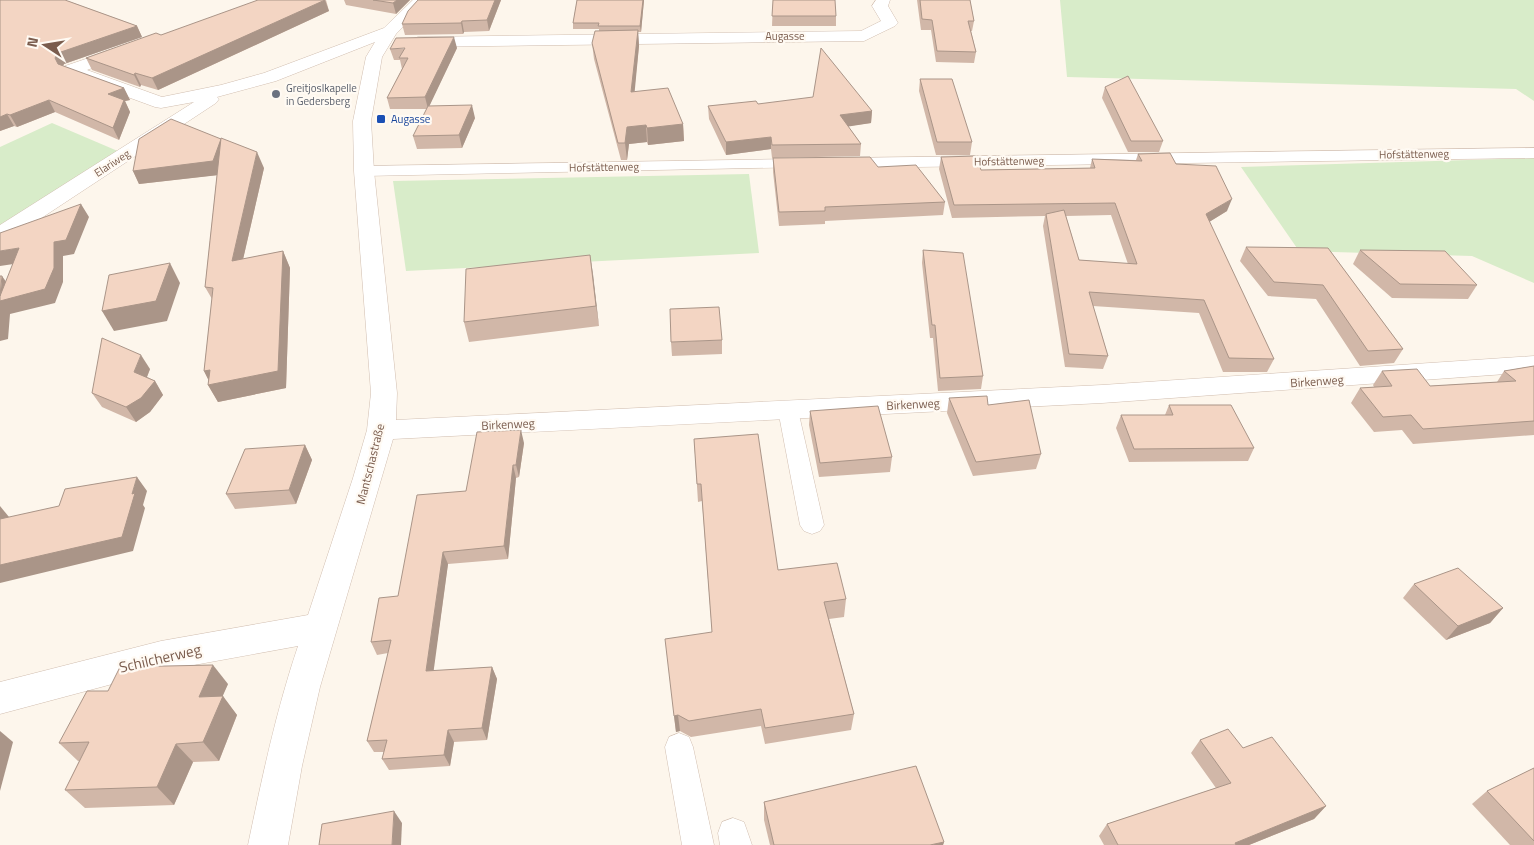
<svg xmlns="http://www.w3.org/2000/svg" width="1534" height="845" font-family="'Titillium Web',sans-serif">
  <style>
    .green { fill: #d8ecc9 }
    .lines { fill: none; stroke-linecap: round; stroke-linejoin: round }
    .lane-casing { stroke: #d1beb0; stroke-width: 1 }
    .street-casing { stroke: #d1beb0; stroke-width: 1 }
    .lane { fill: #fff; fill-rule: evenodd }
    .street { fill: #fff; fill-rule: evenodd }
    .wall { fill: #d1b7a8; fill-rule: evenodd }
    .shaded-wall { fill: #aa9588 }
    .building { fill: #f3d5c3; stroke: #aa9588 }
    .worship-dot { fill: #6b7280; stroke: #fffaf3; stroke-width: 2 }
    .transit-dot { fill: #1a4fb4; stroke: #fffaf3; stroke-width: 2 }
    .labels { text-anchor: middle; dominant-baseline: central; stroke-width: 4.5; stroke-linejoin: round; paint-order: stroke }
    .far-street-label { font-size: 11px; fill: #7a5c4d; stroke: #fffaf3 }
    .far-worship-label { font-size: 11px; fill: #5b616d; stroke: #fffaf3; text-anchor: start }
    .far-transit-label { font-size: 11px; fill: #164399; stroke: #fffaf3; text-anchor: start }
    .street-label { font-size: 12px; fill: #7a5c4d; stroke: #fffaf3 }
    .near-street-label { font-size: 15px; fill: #7a5c4d; stroke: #fffaf3 }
  </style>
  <rect width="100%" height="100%" fill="#fdf6ec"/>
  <g class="green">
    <path d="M1060 0H1534V101L1516 89 1067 77Z"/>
    <path d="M52 123 120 152 0 231V147Z"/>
    <path d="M1534 158V283L1472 256 1299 251 1241 167Z"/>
    <path d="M749 174 759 253 406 271 393 181Z"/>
  </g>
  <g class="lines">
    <g class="lane-casing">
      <g id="lane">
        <path d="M1534 148V158L847 168 842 166 839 163 842 160 847 158Z"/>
        <path d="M801 159 806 161 809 164 806 167 364 176 359 174 356 171 359 168 364 166Z"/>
        <path d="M788 403 795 405 798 410 824 525 820 531 812 534 804 531 800 525 778 410 781 405Z"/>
        <path d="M679 733 689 737 693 747 714 845H682L665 747 669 737Z"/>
        <path d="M733 818 744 822 752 845H720L718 833 722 822Z"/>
      </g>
    </g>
    <g class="street-casing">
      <g id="street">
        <path d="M413 0H428L396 34 382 57 371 121 374 171 397 393 396 420 1102 385 1534 356V372L1102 403 393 439 320 687 302 766 288 845H248C262 778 276 711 298 646L161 671 0 714V682L161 641 308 615 353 478 367 430 371 393 354 171 353 121 366 57 375 42 276 81 217 97 219 99 216 103 8 240 0 242V225L194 102 161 108 155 107 65 74 63 70 65 66 118 48H130L132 51 130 54 87 70 162 97 221 85 264 73 384 28Z"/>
        <path d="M876 0H890L888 6 898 23 895 26 864 41 418 47 412 45 410 42 412 39 418 37 861 31 881 21 872 6Z"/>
      </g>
    </g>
    <use href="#lane" class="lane"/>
    <use href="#street" class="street"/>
  </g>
  <g class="wall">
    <path d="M0 0 68 1 137 26 142 37 64 64 63 66 124 88 130 100 125 101 130 112 119 140 55 112 17 127 14 126 0 131Z"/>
    <path d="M326 0 329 11 158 90 141 85 140 87 92 70 86 58 161 35Z"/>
    <path d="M344 0H410L396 14 346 5Z"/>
    <path d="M418 0H501L489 31 464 32 463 34 405 35 402 24Z"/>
    <path d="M577 0H644L641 32H638L639 46 634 92 683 124 684 141 648 145 647 142 629 144 627 160H621L594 59 592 43 599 31V29H573V23Z"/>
    <path d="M773 0 836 16V26H772Z"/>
    <path d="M917 0H970L974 21 972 31H971L976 52 974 63 936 62 931 30H921Z"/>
    <path d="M457 48 429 106 475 118 462 148 417 149 413 136 427 109H390L387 98 402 69 400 60H394L390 49Z"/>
    <path d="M920 79 972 142 970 155H936L919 91Z"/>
    <path d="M1105 87 1163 141 1159 152H1128L1102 98Z"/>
    <path d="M758 104 872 111 871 123 848 126 861 144 860 156 772 158 771 149 726 155 709 119 708 106Z"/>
    <path d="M1138 154 1176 164 1227 211 1209 222 1274 359 1267 372H1223L1199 313 1093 306 1108 356 1103 369 1065 367 1043 226 1045 216 952 218 939 169 941 157 981 170 1090 168 1092 159 1136 160ZM1111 215 1128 264 1079 260 1066 216Z"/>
    <path d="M773 158 878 167 945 202 943 215 825 221V224L779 226 773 172Z"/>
    <path d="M264 168 243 259 283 251 290 268 286 388 218 402 208 385 209 381 204 371 212 299 205 287 217 175 139 184 133 171Z"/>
    <path d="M1246 247 1328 248 1403 349 1394 363 1360 366 1316 299 1268 296 1240 261Z"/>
    <path d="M923 250 983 376 981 389 938 391 933 338H930L922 263Z"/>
    <path d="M1360 250 1477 285 1468 299 1392 298 1353 264Z"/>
    <path d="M590 255 599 326 469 342 464 322Z"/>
    <path d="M722 340V354L672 356 671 342Z"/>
    <path d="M1534 366V435L1413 444 1402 430 1374 432 1351 403 1360 388 1374 387 1373 385 1382 371 1430 386 1497 382 1504 371Z"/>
    <path d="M150 369 147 377 155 381 163 395 150 412 136 422 102 407 92 393Z"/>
    <path d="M949 398 988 405 1041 454 1036 469 973 476 947 413Z"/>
    <path d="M1169 405 1254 448 1248 461 1129 462 1116 428 1121 415H1165Z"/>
    <path d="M810 411 892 457 890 472 819 477 809 425Z"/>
    <path d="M694 439 778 570 846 599 844 617 829 619 854 714 851 730 765 744 761 726 691 737 680 731 676 732 674 716 712 632 702 501 698 502Z"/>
    <path d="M524 443 519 477 516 478 508 559 448 564 433 671 492 667 497 679 487 740 454 742 450 766 389 770 382 759 384 752H374L367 741 388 653 377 655 371 642 466 491Z"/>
    <path d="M305 445 312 460 296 504 235 509 226 494Z"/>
    <path d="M1414 584 1503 608 1490 623 1446 640 1403 598Z"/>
    <path d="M228 684 222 696 237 715 219 761 193 762 174 805 85 808 65 790 79 761H78L59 743Z"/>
    <path d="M1200 740 1243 748 1326 806 1314 819 1249 845H1104L1099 836 1107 824 1216 788 1191 753Z"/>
    <path d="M1534 768V845H1510L1472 804 1487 791Z"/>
    <path d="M764 802 944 842 943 845H770L764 820Z"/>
  </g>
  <g class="shaded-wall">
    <path d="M325 0 329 11 158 90 152 78Z"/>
    <path d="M397 0H410L396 14 393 3Z"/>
    <path d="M495 0H501L489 31 487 20Z"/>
    <path d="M643 0H644L641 32 640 26Z"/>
    <path d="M462 21 464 32 463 34 461 23Z"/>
    <path d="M137 26 142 37 64 64 61 69 64 76 55 58 58 53Z"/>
    <path d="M638 30 639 46 633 109 631 92Z"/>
    <path d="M454 37 457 48 428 109 425 97Z"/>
    <path d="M135 73 141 85 140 87 134 75Z"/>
    <path d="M124 88 130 100 125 101 130 112 119 140 113 128 108 94Z"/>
    <path d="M49 100 55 112 17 127 10 115Z"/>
    <path d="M472 105 475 118 462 148 459 135Z"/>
    <path d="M872 111 871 123 839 128 840 115Z"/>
    <path d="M7 114 14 126 0 131V117Z"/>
    <path d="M683 124 684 141 648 145 647 128Z"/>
    <path d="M646 125 647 142 629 144 627 160 625 143 627 127Z"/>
    <path d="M771 137V149L726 155V142Z"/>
    <path d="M221 139 219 175 139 184 133 171Z"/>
    <path d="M257 152 264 168 239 277 232 261Z"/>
    <path d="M1232 199 1227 211 1201 227 1206 214Z"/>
    <path d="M81 204 89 217 74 254 63 256V282L55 303 10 314 8 339 0 341V301L2 276 12 290 54 242Z"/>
    <path d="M19 248 27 262 0 266V251Z"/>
    <path d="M283 251 290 268 286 388 218 402 208 385H211L204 371Z"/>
    <path d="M590 255 593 274 599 326 596 306Z"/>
    <path d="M170 263 180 283 167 321 114 331 102 311Z"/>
    <path d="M141 355 150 369 143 387 134 372Z"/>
    <path d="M155 381 163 395 150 412 136 422 126 407Z"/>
    <path d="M521 430 524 443 519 477 516 465Z"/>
    <path d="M305 445 312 460 296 504 289 490Z"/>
    <path d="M513 465 516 478 508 559 504 546Z"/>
    <path d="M137 477 147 491 143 505 145 508 133 551 0 583V565L132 494Z"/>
    <path d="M0 506 9 517 0 530Z"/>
    <path d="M443 552 448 564 432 683 426 671Z"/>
    <path d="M1503 608 1490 623 1446 640 1458 626Z"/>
    <path d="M213 665 228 684 214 716 199 697Z"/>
    <path d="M492 667 497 679 487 740 482 728Z"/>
    <path d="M223 696 237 715 219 761 203 742Z"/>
    <path d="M678 715 680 731 676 732 674 716Z"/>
    <path d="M448 730 454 742 450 766 444 755Z"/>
    <path d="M0 731 13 742 0 791Z"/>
    <path d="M176 744 193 762 174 805 157 787Z"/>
    <path d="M1326 806 1314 819 1249 845H1233L1235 843Z"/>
    <path d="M394 811 402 823 401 845H392Z"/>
    <path d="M944 842 943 845H930Z"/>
  </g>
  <g class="building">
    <path d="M0 0H65L137 26 58 53 55 58 58 64 124 88 108 94 124 100 113 128 49 100 10 115 7 114 0 117Z"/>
    <path d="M258 0H325L152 78 135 73 134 75 86 58 156 33 161 35Z"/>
    <path d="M373 0H397L393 3Z"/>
    <path d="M418 0H495L487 20 462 21 461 23 402 24 408 11Z"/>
    <path d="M577 0H643L640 26H598L599 23H573Z"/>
    <path d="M773 0H835L836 16H772Z"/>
    <path d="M920 0H970L974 21H968L976 52 937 51 932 20 922 19Z"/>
    <path d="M638 30 631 92 668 88 683 124 647 128 646 125 627 127 625 143H618L592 43 595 31Z"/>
    <path d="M454 37 425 97 387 98 408 58H399L405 48 390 49 396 38Z"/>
    <path d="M821 48 872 111 840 115 861 144 772 145 771 137 726 142 708 106 756 101 758 104 813 97Z"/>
    <path d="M1128 76 1163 141H1131L1105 87Z"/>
    <path d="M920 79H952L972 142H937Z"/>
    <path d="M472 105 459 135 413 136 428 106Z"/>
    <path d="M171 119 221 139 213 161 133 171 139 139Z"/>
    <path d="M221 138 257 152 232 261 283 251 278 371 208 385 210 370 204 371 213 288 205 287Z"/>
    <path d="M1170 153 1176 164 1216 166 1232 199 1206 214 1274 359 1229 358 1204 300 1089 292 1108 356 1069 354 1046 214 1064 210 1079 260 1137 264 1115 203 954 205 941 157 976 156 981 170 1095 168 1092 159 1142 161 1138 154Z"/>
    <path d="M870 157 878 167 916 165 945 202 825 207V211L779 212 773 158Z"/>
    <path d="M81 204 66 240 54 242V268L45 289 0 301V276H2L0 296 19 248 0 251V233Z"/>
    <path d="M1246 247 1328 248 1403 349 1368 351 1323 285 1274 282Z"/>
    <path d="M923 250 963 253 983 376 940 378 935 325H932Z"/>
    <path d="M1360 250 1445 251 1477 285 1400 284Z"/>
    <path d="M590 255 596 306 464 322 466 269Z"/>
    <path d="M170 263 156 301 102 311 109 275Z"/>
    <path d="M719 307 722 340 671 342 670 309Z"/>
    <path d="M102 338 141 355 134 372 155 381 141 398 126 407 92 393Z"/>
    <path d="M1534 366V421L1423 429 1411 415 1383 417 1360 388 1392 386 1382 371 1417 369 1430 386 1516 381 1504 371Z"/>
    <path d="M987 396 988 405 1029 400 1041 454 976 462 949 398Z"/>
    <path d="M1169 405H1231L1254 448 1134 449 1121 415H1173Z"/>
    <path d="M878 406 892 457 820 463 810 411Z"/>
    <path d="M521 430 516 465H513L504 546 443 552 426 671 492 667 482 728 448 730 444 755 382 759 387 740 367 741 391 640 371 642 379 598 398 596 417 495 466 491 477 432Z"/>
    <path d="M758 434 778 570 837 563 846 599 824 602 854 714 765 728 761 709 689 721 678 715 674 716 665 639 712 632 701 484H697L694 439Z"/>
    <path d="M305 445 289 490 226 494 245 449Z"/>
    <path d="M137 477 132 494 135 493 122 537 0 565V519L59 506 65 489Z"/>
    <path d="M1458 568 1503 608 1458 626 1414 584Z"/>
    <path d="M213 665 199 697 223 696 203 742 176 744 157 787 65 790 89 742 59 743 87 691H108L120 667Z"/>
    <path d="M1228 729 1243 748 1272 737 1326 806 1235 843 1236 845H1118L1107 824 1231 783 1200 740Z"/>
    <path d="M916 766 944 842 930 845H774L764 802Z"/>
    <path d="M1534 768V841L1487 791Z"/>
    <path d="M394 811 392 845H319L322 824Z"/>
  </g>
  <circle class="worship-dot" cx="276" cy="94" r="5"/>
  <rect class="transit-dot" x="376" y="114" width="10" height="10" rx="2.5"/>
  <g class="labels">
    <g class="far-street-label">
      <text x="785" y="36">Augasse</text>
      <text transform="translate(1414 154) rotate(-1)">Hofstättenweg</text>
      <text transform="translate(1009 161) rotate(-1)">Hofstättenweg</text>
      <text transform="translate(112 163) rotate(-33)">Elariweg</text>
      <text transform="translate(604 167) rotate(-1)">Hofstättenweg</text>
    </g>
    <g class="far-worship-label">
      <text x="286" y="88">Greitjoslkapelle<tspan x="286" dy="13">in Gedersberg</tspan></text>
    </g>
    <g class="far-transit-label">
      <text x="391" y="119">Augasse</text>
    </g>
    <g class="street-label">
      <text transform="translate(1317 381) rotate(-4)">Birkenweg</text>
      <text transform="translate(913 404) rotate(-3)">Birkenweg</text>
      <text transform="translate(508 424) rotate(-3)">Birkenweg</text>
      <text transform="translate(370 464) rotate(-76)">Mantschastraße</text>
    </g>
    <g class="near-street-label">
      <text transform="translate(160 658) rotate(-13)">Schilcherweg</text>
    </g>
  </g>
  <g transform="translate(45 45) rotate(282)" stroke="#fffaf3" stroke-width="4" paint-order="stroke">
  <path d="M0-4L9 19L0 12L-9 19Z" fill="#7a5c4d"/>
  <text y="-8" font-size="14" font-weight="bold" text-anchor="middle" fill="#7a5c4d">N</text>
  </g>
</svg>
